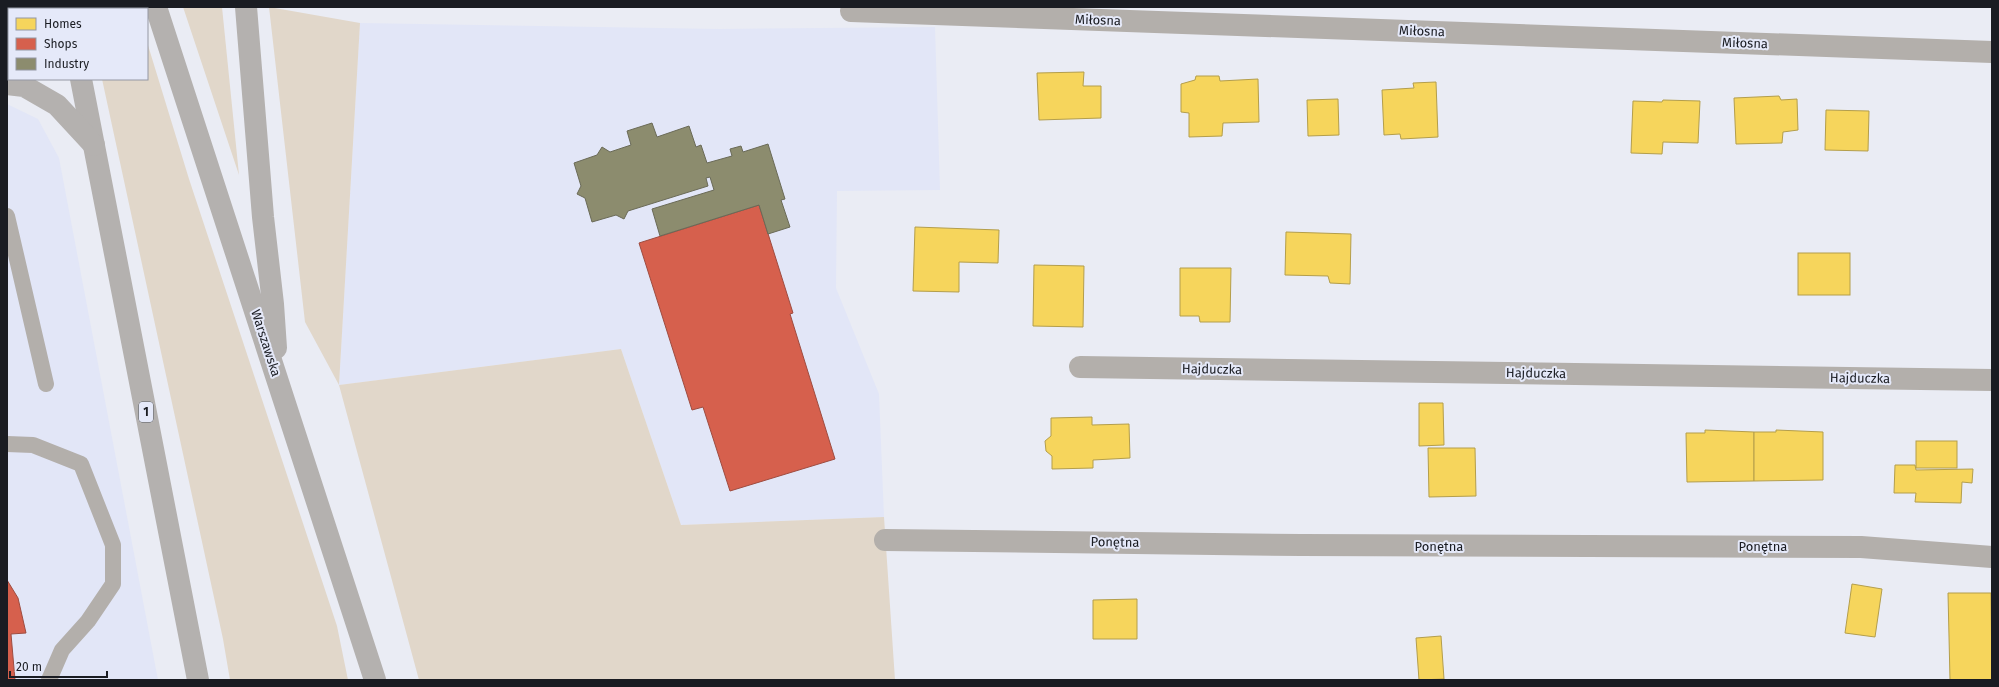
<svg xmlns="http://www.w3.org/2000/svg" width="1999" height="687" font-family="'Fira Sans',sans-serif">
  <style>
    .built { fill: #e2e6f7 }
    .green { fill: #e1d7ca }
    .homes { fill: #f6d55c; stroke: #b49e4b }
    .shops { fill: #d6604d; stroke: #9e4c40 }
    .industry { fill: #8c8c6e; stroke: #6a6a57 }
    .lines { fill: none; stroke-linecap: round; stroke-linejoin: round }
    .lane { stroke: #b3afab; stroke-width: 16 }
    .street { stroke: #b3afab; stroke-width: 22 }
    .primary { stroke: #b4b1af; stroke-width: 22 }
    .labels { text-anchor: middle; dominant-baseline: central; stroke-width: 4; stroke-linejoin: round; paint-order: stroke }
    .shield { fill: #e5e9f9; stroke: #575a62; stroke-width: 1 }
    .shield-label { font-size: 12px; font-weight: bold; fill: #1a1c22 }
    .street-label { font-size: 13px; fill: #1a1c22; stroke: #e5e9f9 }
  </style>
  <rect width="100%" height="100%" fill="#eaecf4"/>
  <g class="built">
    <path d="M360 23 720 29 935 27 940 190 837 191 836 288 879 394 884 517 681 525 621 349 339 385Z"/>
    <path d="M7 104 38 119 59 158 158 680H7Z"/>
  </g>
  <g class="green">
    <path d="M183 7H222L239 175Z"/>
    <path d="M269 7 360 23 339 385 621 349 681 525 884 517 895 680H419L339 385 305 322Z"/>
    <path d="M147 42 189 179 337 626 348 680H230L223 639 102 79H147Z"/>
  </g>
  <g class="homes">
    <path d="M1084 72 1083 86H1101V118L1039 120 1037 73Z"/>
    <path d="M1196 76H1219L1220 81 1258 79 1259 122 1223 123 1222 136 1189 137V113L1181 112V84L1195 80Z"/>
    <path d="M1436 82 1438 137 1401 139 1400 134 1384 135 1382 90 1414 88 1413 83Z"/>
    <path d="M1779 96 1781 100 1797 99 1798 130 1783 132 1782 143 1736 144 1734 98Z"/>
    <path d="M1338 99 1339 135 1308 136 1307 100Z"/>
    <path d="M1663 100 1700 101 1698 143 1663 142 1662 154 1631 153 1633 101 1662 102Z"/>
    <path d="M1826 110 1869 111 1868 151 1825 150Z"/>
    <path d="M915 227 999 230 998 263 959 262V292L913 291Z"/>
    <path d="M1286 232 1351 234 1350 284 1330 283 1328 276 1285 275Z"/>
    <rect x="1798" y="253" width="52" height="42"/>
    <path d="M1034 265 1084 266 1083 327 1033 326Z"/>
    <path d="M1180 268H1231L1230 322H1200L1199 316H1180Z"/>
    <path d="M1419 403H1443L1444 445 1419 446Z"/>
    <path d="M1092 417V425L1129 424 1130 458 1093 460V468L1052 469V456L1046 451 1045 441 1051 436V418Z"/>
    <path d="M1705 430 1754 432V481L1687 482 1686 433H1705Z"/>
    <path d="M1776 430 1823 432V480L1754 481V432H1776Z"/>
    <rect x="1916" y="441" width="41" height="27"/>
    <path d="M1428 448H1475L1476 496 1429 497Z"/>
    <path d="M1895 465H1915L1916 470 1973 469 1972 483 1962 482 1961 503 1915 502 1916 493H1894Z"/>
    <path d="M1852 584 1882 589 1875 637 1845 633Z"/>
    <path d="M1948 593H1991L1992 680H1950Z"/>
    <path d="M1137 599V639H1093V600Z"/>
    <path d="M1441 636 1444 679 1419 680 1416 638Z"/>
  </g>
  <g class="shops">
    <path d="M759 205 793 313 790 314 835 459 730 491 703 407 692 410 639 243Z"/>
    <path d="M7 580 18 598 26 633 11 634 15 680H7Z"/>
  </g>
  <path class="industry" d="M652 123 657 137 689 126 696 147 701 145 707 163 732 156 730 149 741 146 743 152 768 144 785 199 781 200 790 227 768 234 759 205 660 236 652 209 714 190 710 177 706 178 708 186 628 211 624 219 616 215 592 222 585 198 577 194 581 186 574 163 597 155 602 147 610 152 631 145 627 131Z"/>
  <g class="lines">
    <g class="lane">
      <path d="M7 216 46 384"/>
      <path d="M7 444 33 445 81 464 113 545V584L88 621 62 650 49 680"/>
    </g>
    <g class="street">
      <path d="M851 11 1992 52"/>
      <path d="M1080 367 1992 380"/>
      <path d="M885 540 1301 545 1861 547 1992 557"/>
    </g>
    <g class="primary">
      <path d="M67 7V9"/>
      <path d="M156 7 375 680"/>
      <path d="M246 7 263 217 273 304 276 348"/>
      <path d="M81 79 198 680"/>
      <path d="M7 84 24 86 57 105 94 145"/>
    </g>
  </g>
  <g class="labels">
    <rect class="shield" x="139" y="402" width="14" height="20" rx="3"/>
    <g class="shield-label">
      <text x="146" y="412">1</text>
    </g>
    <g class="street-label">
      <text transform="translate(1098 20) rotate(2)">Miłosna</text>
      <text transform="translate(1422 31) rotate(2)">Miłosna</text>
      <text transform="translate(1745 43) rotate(2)">Miłosna</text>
      <text transform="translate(266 343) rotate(72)">Warszawska</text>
      <text transform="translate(1212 369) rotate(1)">Hajduczka</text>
      <text transform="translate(1536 373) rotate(1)">Hajduczka</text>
      <text transform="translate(1860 378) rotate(1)">Hajduczka</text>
      <text transform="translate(1115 542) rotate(1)">Ponętna</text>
      <text x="1439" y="546">Ponętna</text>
      <text x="1763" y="546">Ponętna</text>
    </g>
  </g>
  <rect width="1999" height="687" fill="none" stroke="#1a1c22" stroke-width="16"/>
  <rect x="8" y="8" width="140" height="72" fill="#e5e9f9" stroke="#9497a3"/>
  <rect x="16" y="18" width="20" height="12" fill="#f6d55c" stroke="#9497a3"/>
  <text x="44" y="28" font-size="12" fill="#1a1c22">Homes</text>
  <rect x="16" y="38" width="20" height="12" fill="#d6604d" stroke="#9497a3"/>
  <text x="44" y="48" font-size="12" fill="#1a1c22">Shops</text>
  <rect x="16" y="58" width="20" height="12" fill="#8c8c6e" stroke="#9497a3"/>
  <text x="44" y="68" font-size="12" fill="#1a1c22">Industry</text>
  <path d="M10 671v6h97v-6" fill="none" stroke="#1a1c22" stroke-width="2"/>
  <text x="16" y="671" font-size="12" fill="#1a1c22" stroke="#e5e9f9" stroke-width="3" paint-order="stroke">20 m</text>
</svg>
